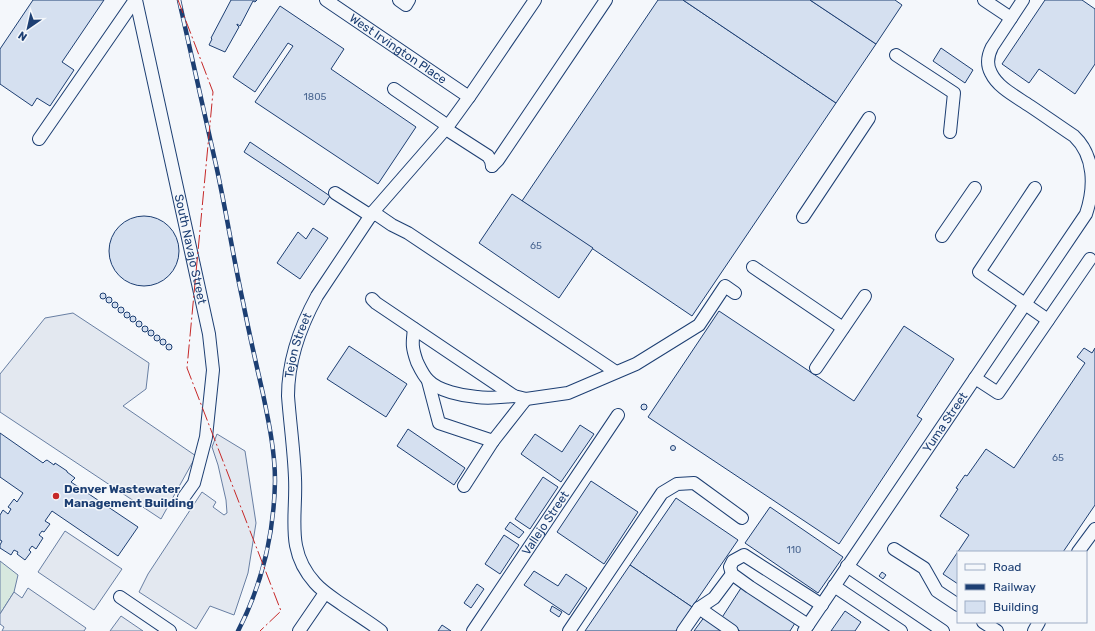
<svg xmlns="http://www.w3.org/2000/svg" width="1095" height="631" font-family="Rubik,sans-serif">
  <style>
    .green { fill: #d7e8df; stroke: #687fa3 }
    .parking { fill: #e3e8f0; stroke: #687fa3 }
    .building { fill: #d5e0f0; stroke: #1d3f73 }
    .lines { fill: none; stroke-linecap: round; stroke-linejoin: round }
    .minor-casing { stroke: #1d3f73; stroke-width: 14 }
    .minor { stroke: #f4f7fb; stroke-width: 12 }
    .rail-casing { stroke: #1d3f73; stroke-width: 4.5 }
    .rail { stroke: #f4f7fb; stroke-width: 3; stroke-dasharray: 9; stroke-linecap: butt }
    .power { stroke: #c62828; stroke-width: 1; stroke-dasharray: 14 3 2 3; stroke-linecap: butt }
    .poi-dot { fill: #c62828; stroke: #f4f7fb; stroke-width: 1.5 }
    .labels { text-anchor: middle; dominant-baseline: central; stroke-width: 3; stroke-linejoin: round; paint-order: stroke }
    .number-label { font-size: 10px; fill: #4b6792 }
    .street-label { font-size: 12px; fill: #1d3f73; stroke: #f4f7fb }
    .poi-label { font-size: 12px; font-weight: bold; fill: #1d3f73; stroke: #f4f7fb; text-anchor: start }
  </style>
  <rect width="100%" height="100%" fill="#f4f7fb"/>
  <path class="green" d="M0 561 18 575 14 592 0 614Z"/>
  <g class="parking">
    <path d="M73 313 149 363 146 389 123 406 196 456 161 519 0 412V374L45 318Z"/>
    <path d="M217 434 245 451 256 523 248 573 234 615 210 606 196 629 139 592 148 574 202 492 216 502 213 507 224 515 227 513 226 500 218 465 212 447Z"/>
    <path d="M65 531 122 569 94 610 38 572Z"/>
    <path d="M28 588 86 628 84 631H2L4 627 0 624V614L14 592 22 598Z"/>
    <path d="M121 616 143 631H110Z"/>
  </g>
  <g class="building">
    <path d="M33 0H104L62 62 74 70 50 106 37 98 32 106 0 84V49Z"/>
    <path d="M231 0H257L255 2 253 1 240 26 237 24V25L239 27 225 52 209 45 212 39 211 38Z"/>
    <path d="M658 0H683L836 103 692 316 522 201Z"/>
    <path d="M683 0H810L876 44 836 103Z"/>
    <path d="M810 0H895L902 5 876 44Z"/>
    <path d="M1045 0H1082L1095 9V64L1075 94 1039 69 1029 83 1002 64Z"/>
    <path d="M280 6 344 49 331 69 416 127 378 184 255 102 293 46 288 43 255 92 233 77Z"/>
    <path d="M941 48 973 70 965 83 933 61Z"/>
    <path d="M250 142 330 196 324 205 244 152Z"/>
    <path d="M512 194 593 248 559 298 479 243Z"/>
    <circle cx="144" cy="251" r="35"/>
    <path d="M313 228 328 238 300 279 277 263 298 232 306 239Z"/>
    <circle cx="103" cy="296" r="3"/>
    <circle cx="109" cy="300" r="3"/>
    <circle cx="115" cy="305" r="3"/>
    <circle cx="121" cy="310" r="3"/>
    <path d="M719 311 854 401 904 326 954 359 917 416 922 419 839 544 648 417Z"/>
    <circle cx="127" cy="315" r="3"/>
    <circle cx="133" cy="319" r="3"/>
    <circle cx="139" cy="324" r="3"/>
    <circle cx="145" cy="329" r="3"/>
    <circle cx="151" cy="333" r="3"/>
    <circle cx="157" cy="338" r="3"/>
    <circle cx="163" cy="342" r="3"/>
    <circle cx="169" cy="347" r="3"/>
    <path d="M349 346 407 384 386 417 327 379Z"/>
    <path d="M1084 348 1092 353 1095 348V505L1063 552H958V584L943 574 969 535 940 516 958 489 956 488 965 475 967 476 986 449 1014 468 1085 363 1077 357Z"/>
    <circle cx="644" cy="407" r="3"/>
    <path d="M580 425 594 434 561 482 521 454 535 434 562 452Z"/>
    <path d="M408 429 465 468 454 485 397 446Z"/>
    <path d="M0 433 43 463 45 461 47 460 54 465 55 463 67 471V472L75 478 71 482 138 527 118 556 52 511 45 521 50 524 44 532 42 531 39 535 43 538 36 549 32 546 29 550 31 552 25 560 17 554 18 552 14 550 11 555 0 548V545L2 541 0 540V515L3 510 8 514 11 509 8 507 14 499 17 502 23 493 0 477Z"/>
    <circle cx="673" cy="448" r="2.5"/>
    <path d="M543 477 558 487 530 529 515 519Z"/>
    <path d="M591 481 638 512 604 564 557 532Z"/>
    <path d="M676 498 738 540 692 607 630 565Z"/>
    <path d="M770 507 843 557 818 593 745 543Z"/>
    <path d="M510 522 524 532 519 538 505 529Z"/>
    <path d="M504 535 519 545 500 574 485 564Z"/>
    <path d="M630 565 692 607 676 631H585Z"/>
    <path d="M534 571 558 586 566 574 587 588 569 615 524 585Z"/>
    <path d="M882 572 886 575 883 579 879 576Z"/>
    <path d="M477 584 484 589 471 608 464 603Z"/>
    <path d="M741 588 795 623 790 631H740L721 619Z"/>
    <path d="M552 606 562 612 559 617 550 611Z"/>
    <path d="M845 611 861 622 855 631H831Z"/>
    <path d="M705 616 727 631H694Z"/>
    <path d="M442 625 451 631H438Z"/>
  </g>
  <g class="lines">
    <g class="minor-casing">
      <g id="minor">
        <path id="s1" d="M136 0 209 334 213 370 206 437 194 483 184 497"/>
        <path id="s2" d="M326 0 469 97"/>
        <path d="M399 0 406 5 409 0"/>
        <path d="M984 0 1011 18"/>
        <path d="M896 55 954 93 950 132"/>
        <path d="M394 89 448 126"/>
        <path d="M446 129 488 156 491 161 492 166"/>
        <path d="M39 139 135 0"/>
        <path d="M492 166 498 160 606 0"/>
        <path d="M1035 188 979 272 1048 320"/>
        <path d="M335 193 371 216"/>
        <path d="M373 212 392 225 408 233 616 372"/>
        <path d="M803 217 869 118"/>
        <path d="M942 236 975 188"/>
        <path d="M753 267 843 328"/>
        <path d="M372 299 376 303 514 396 526 399 568 393 636 364 699 325 725 286 735 293"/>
        <path d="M414 329C412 344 412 348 417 362 420 368 423 375 428 380 438 391 463 396 477 397 489 399 502 397 514 396"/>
        <path d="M816 368 865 296"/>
        <path d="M975 378 998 393 1090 259"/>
        <path d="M428 381 439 423 493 441"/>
        <path d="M464 486 493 441 526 399"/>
        <path d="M894 549 924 568 937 591 958 605"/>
        <path d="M1078 552 1095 529"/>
        <path d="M847 566 943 631"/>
        <path d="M834 586 901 631"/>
        <path d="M120 597 170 631"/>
        <path d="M699 608 732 631"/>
        <path d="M983 622 997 631"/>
        <path d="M808 625 750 587 732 574 730 567 733 561 744 555 822 605"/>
        <path d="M299 631 325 593"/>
        <path id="s3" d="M381 631C369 622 356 614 343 605 333 598 323 592 315 583 285 550 297 517 295 478 294 451 290 423 288 396 288 360 300 327 317 296L373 212 448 126 469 97 535 0"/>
        <path id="s4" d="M473 631 618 415"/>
        <path d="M569 631 662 493 677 484 694 483 742 518"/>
        <path d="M683 631 699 608 714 598 732 574"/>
        <path id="s5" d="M804 631 1086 214C1095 187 1095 156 1074 136 1059 126 1045 116 1030 106 1017 97 998 88 991 73 986 64 988 55 992 47L1023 0"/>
        <path d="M1034 631 1039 622"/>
      </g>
    </g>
    <use href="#minor" class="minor"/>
    <g class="rail-casing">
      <path id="rail" d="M179 0C191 55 204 110 216 165 226 210 233 256 243 302 249 333 256 363 263 394 269 423 275 452 275 481 274 532 262 585 238 631"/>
    </g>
    <use href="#rail" class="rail"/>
    <path class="power" d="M178 0 213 92 187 368 281 611 260 631"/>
  </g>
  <circle class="poi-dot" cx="56" cy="496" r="4"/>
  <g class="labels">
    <g class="number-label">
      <text x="315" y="97">1805</text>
      <text x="536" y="246">65</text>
      <text x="1058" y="458">65</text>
      <text x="794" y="550">110</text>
    </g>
    <g class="street-label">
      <text stroke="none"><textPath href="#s2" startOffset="87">West Irvington Place</textPath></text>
      <text stroke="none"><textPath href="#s1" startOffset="255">South Navajo Street</textPath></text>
      <text stroke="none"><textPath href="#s3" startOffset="326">Tejon Street</textPath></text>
      <text stroke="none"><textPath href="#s5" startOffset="252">Yuma Street</textPath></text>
      <text stroke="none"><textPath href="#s4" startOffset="130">Vallejo Street</textPath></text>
    </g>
    <g class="poi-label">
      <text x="64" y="489">Denver Wastewater<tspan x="64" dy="14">Management Building</tspan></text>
    </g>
  </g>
  <rect x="957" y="551" width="130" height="72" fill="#f4f7fb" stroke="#9eadc5"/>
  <rect x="965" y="564" width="20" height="6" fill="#f4f7fb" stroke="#9eadc5"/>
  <text x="993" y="571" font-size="12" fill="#1d3f73">Road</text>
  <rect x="965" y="584" width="20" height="6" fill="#1d3f73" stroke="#9eadc5"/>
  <text x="993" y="591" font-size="12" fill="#1d3f73">Railway</text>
  <rect x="965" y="601" width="20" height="12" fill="#d5e0f0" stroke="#9eadc5"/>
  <text x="993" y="611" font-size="12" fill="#1d3f73">Building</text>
  <g transform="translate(28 28) rotate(214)" stroke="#f4f7fb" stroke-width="3" paint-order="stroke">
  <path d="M0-3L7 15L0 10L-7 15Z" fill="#1d3f73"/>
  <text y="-6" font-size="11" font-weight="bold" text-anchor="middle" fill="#1d3f73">N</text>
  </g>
</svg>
